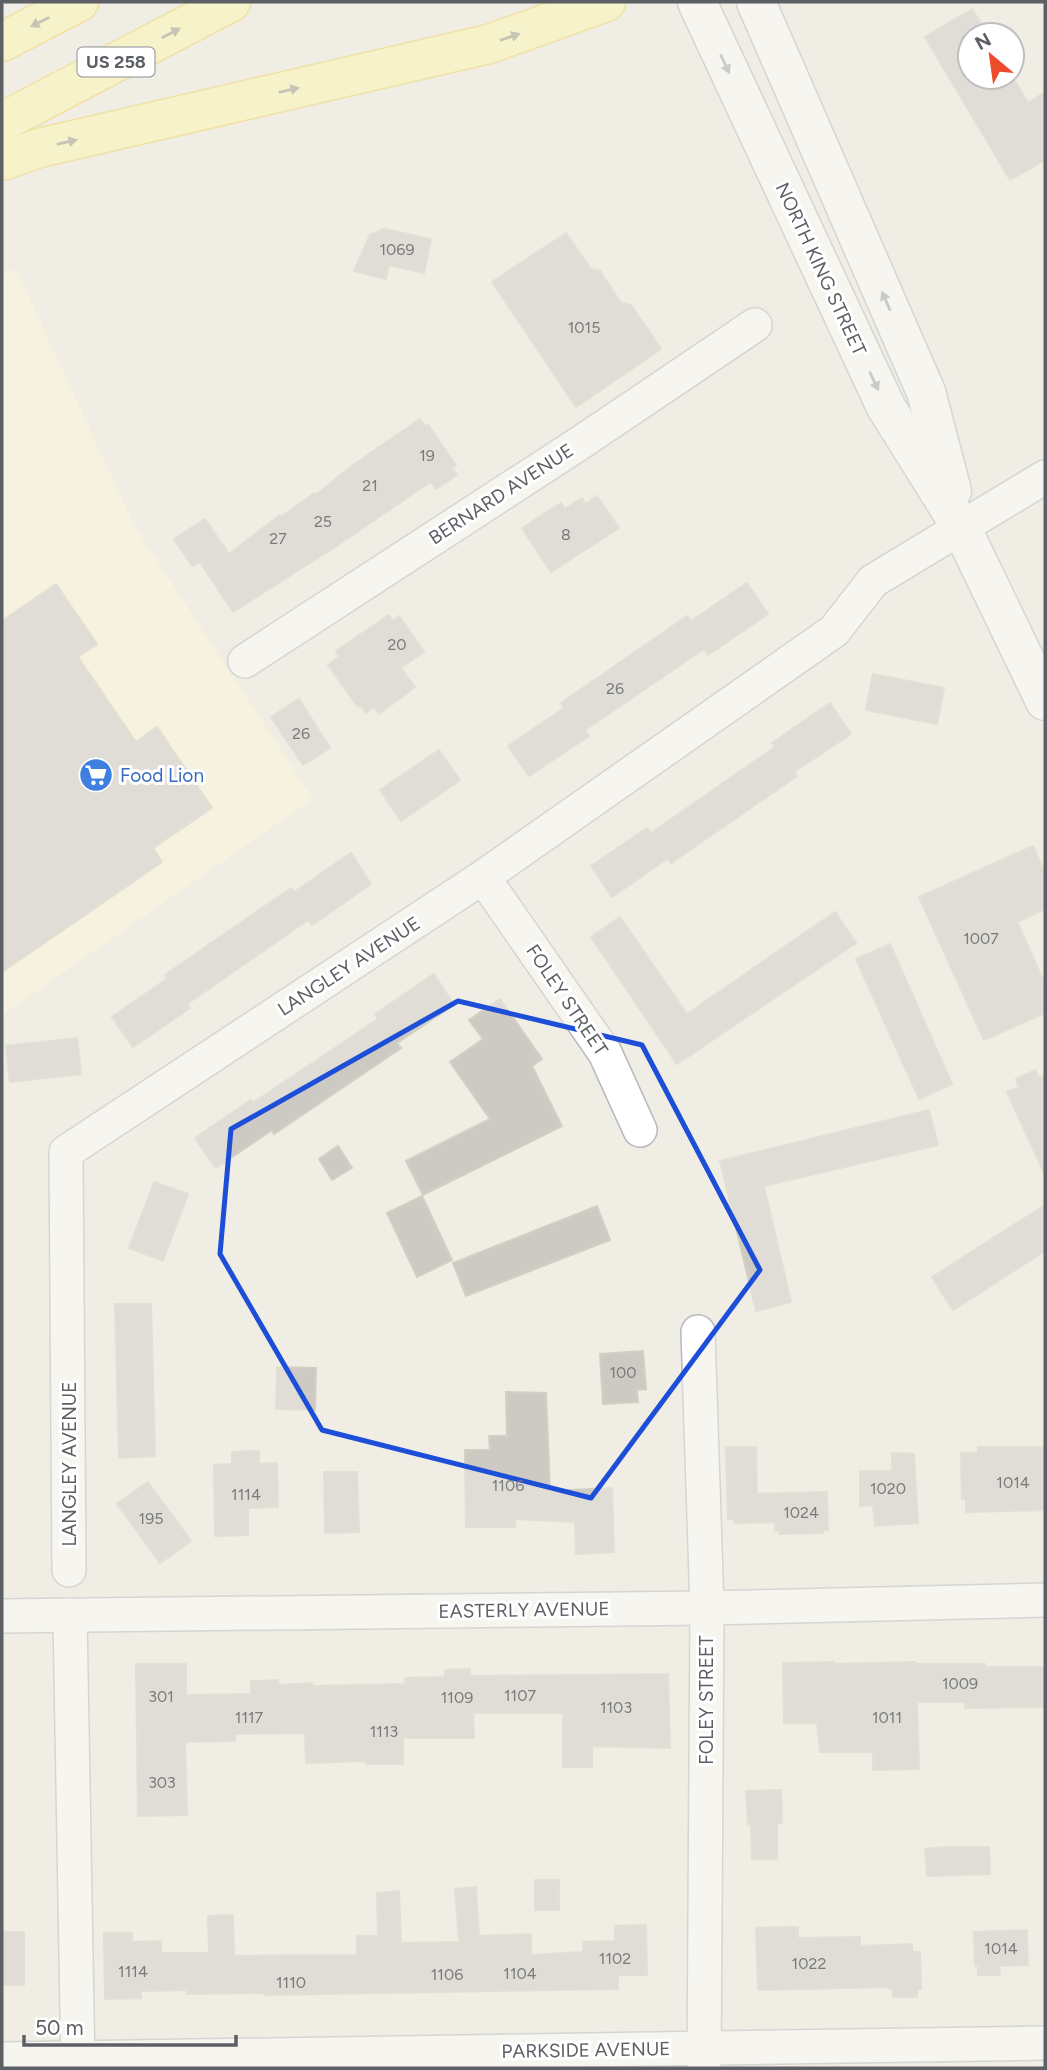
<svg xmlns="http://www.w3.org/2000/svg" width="1047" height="2070" font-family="Figtree,sans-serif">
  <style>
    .commercial { fill: #fef9d9 }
    .building { fill: #cccac3; stroke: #d3cfc2; stroke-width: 2 }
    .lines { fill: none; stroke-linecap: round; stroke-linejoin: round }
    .minor-casing { stroke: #b6b9be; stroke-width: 36 }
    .secondary-casing { stroke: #b7bac0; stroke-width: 41 }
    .primary-casing { stroke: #f3d458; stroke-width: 41 }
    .minor { stroke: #fff; stroke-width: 33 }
    .secondary { stroke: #fff; stroke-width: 38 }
    .primary { stroke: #fff8a8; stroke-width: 38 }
    .oneway { fill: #95957c }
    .oneway2 { fill: #9d9fa2 }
    .marked { fill: none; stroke: #1d4ed8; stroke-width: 5; stroke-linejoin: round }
    .labels { text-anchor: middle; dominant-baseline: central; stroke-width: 6; stroke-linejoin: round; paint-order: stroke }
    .number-label { font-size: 16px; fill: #787a7c }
    .shield { fill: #fff; stroke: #8d8f92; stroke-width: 2 }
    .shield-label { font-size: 18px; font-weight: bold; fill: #5c5f64 }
    .street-label { font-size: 19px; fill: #5c5f64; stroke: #fff }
    .shop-label { font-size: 19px; fill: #366cbe; stroke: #fff; text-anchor: start }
  </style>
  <rect width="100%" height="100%" fill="#efede4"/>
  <path class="commercial" d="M16 269 135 527 313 799 2 1015V275Z"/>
  <g class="building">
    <path d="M972 9 988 35H970V77L1012 76 1028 103 1045 92V160L1010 180 925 37Z"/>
    <path d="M384 229 431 239 424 273 389 265 386 279 354 271 370 235Z"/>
    <path d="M566 233 591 269 600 271 621 303 631 305 661 349 576 407 492 282Z"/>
    <path d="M420 419 426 427 428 425 456 465 452 468 457 475 436 489 431 482 426 485 332 549 233 612 200 562 192 566 174 539 205 519 229 554 280 515 281 517 314 493 316 495 350 467Z"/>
    <path d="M597 496 619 528 551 572 522 528 561 503 565 509 582 498 585 504Z"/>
    <path d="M747 583 768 614 708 655 704 649 585 730 589 736 529 776 508 746 564 708 561 703 687 616 691 621Z"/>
    <path d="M56 584 97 644 78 657 136 742 157 727 212 808 153 848 162 862 2 972V621Z"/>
    <path d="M389 615 393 621 399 616 424 652 401 668 415 687 379 714 374 707 366 713 360 705 358 707 328 665 339 657 336 651Z"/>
    <path d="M873 674 944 688 937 724 866 710Z"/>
    <path d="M299 699 330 748 303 765 271 717Z"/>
    <path d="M830 703 851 734 794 772 797 776 671 863 668 858 612 897 591 866 647 828 651 833 775 747 772 743Z"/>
    <path d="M439 750 460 780 401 821 380 790Z"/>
    <path d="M1033 846 1045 874V909L1017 922 1045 984V1013L984 1040 919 897Z"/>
    <path d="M351 853 371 884 312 925 308 920 187 1004 190 1008 133 1047 112 1017 168 978 165 975 291 888 294 892Z"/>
    <path d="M835 912 856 943 677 1064 591 937 620 917 687 1014Z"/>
    <path d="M890 944 952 1084 919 1099 856 959Z"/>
    <path d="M434 974 454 1005 397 1043 401 1048 274 1134 272 1130 216 1168 195 1138 251 1100 253 1103 378 1019 375 1014Z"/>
    <path d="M500 999 542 1059 532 1066 562 1126 423 1195 406 1161 490 1119 450 1062 483 1039 469 1020Z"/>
    <path d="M77 1038 81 1074 10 1082 6 1046Z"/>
    <path d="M1035 1070 1039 1078 1045 1075V1175L1007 1092 1019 1087 1016 1079Z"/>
    <path d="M929 1110 938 1145 764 1186 791 1302 756 1311 720 1161Z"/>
    <path d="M338 1146 352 1168 332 1180 319 1159Z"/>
    <path d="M154 1182 188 1194 163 1261 129 1248Z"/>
    <path d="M422 1196 452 1260 417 1277 387 1213Z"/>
    <path d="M1045 1205V1251L953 1310 932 1277Z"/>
    <path d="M597 1206 610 1240 466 1296 453 1263Z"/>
    <path d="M115 1304H151L155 1456 119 1458Z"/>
    <path d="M643 1351 646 1389 637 1390 638 1402 603 1404 600 1354Z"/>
    <path d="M277 1367 316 1368 315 1410 276 1409Z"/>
    <path d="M506 1392 546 1393 550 1491 612 1488 614 1552 576 1554 575 1522 515 1519V1527H466L465 1450H490L489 1436H507Z"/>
    <path d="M726 1447H756L757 1494 827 1492 828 1530H823V1533L779 1534V1531H775V1522L734 1523V1519H728Z"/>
    <path d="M978 1447H1045V1510L966 1512V1499H962L961 1453H978Z"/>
    <path d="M259 1451V1464L277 1463 278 1507 248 1508V1535L215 1536 214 1465 232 1464V1452Z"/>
    <path d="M892 1453 914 1454 918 1523 875 1526 873 1505 860 1506V1471H892Z"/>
    <path d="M324 1472H357L359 1532 325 1533Z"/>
    <path d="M148 1482 191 1541 160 1563 117 1504Z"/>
    <path d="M834 1662V1664L916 1662V1664H985V1667H1045V1707L965 1708V1702H917L919 1769 873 1770V1752H820L817 1723H784L783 1663Z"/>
    <path d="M136 1664H186V1695L251 1694V1681L278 1680V1685L312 1683V1686L405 1684V1678L445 1677V1670L470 1669V1676H472L668 1674 670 1748 592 1746V1767H563V1713H473L474 1738H403V1764H366V1761L306 1763 305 1733 235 1734V1741L185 1742 187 1815 138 1816Z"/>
    <path d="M781 1790 782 1823H777V1859H752L751 1824H748L746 1791Z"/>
    <path d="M946 1847H989L990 1874 927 1876 925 1849Z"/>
    <rect x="535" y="1880" width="24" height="30"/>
    <path d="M476 1887 479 1936 531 1934V1955L583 1952V1942L615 1941V1926L646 1925 647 1975H618V1989L265 1995V1993L187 1994V1990L141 1991V1998L105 1999 104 1933H132V1942L161 1941V1953H209L208 1916 233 1915 234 1956 357 1955V1936H378L377 1893 399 1891 401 1943 459 1942 455 1889Z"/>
    <path d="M798 1927V1938L860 1937V1946L912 1944V1952H920L921 1989H917V1997H893L892 1989H888V1987L758 1990 756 1928Z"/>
    <path d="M1027 1930 1028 1965 999 1966 1000 1975H978V1965L975 1966 974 1932Z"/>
    <rect x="2" y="1932" width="22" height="53"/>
  </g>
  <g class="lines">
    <g class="minor-casing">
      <g id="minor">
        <path d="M245 661 580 443 755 325"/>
        <path d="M483 877 605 1053 640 1130"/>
        <path d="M698 1332 707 1608 704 2068"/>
        <path d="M69 1570 66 1152 483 877 834 631 873 581 1045 477"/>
        <path d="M70 1615 78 2068"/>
        <path d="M2 1616 707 1608 1045 1600"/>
        <path d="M2 2059 1045 2043"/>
      </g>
    </g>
    <g class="secondary-casing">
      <g id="secondary">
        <path d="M697 2 886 407 961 527 1045 701"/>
        <path d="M756 2 926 392 952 491"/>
      </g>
    </g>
    <g class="primary-casing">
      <g id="primary">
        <path d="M2 42 79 2"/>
        <path d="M2 122 231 2"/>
        <path d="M2 161 39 148 489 44 606 2"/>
      </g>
    </g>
    <use href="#minor" class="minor"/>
    <use href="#secondary" class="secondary"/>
    <use href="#primary" class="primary"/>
  </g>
  <defs><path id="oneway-solid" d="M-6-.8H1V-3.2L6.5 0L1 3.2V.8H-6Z" transform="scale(1.75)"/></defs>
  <g class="oneway">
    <use href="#oneway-solid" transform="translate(40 22) rotate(153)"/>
    <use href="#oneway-solid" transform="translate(171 33) rotate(-28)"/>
    <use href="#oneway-solid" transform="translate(510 37) rotate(-19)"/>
    <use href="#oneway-solid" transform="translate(289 90) rotate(-13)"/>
    <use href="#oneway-solid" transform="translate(67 142) rotate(-13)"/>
  </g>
  <g class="oneway2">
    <use href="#oneway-solid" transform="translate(725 64) rotate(65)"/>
    <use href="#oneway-solid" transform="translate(886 301) rotate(-114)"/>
    <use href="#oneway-solid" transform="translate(874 381) rotate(65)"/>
  </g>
  <path d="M0 0H1047V2070H0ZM458 1001 642 1045 760 1270 591 1498 322 1430 220 1254 231 1129Z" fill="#efede4" fill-opacity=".55" fill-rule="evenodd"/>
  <path class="marked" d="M458 1001 642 1045 760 1270 591 1498 322 1430 220 1254 231 1129Z"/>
  <defs>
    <g id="supermarket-disc" transform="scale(1.75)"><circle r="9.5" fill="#3f7fe0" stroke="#fff"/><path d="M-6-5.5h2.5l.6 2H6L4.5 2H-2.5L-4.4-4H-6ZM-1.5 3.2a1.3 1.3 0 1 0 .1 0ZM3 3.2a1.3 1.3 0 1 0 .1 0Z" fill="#fff"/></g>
  </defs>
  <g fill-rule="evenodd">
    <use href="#supermarket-disc" x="96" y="775"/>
  </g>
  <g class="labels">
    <g class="number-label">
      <text x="397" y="249">1069</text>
      <text x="584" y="327">1015</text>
      <text x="427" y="455">19</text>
      <text x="370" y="485">21</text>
      <text x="323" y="521">25</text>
      <text x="566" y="534">8</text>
      <text x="278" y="538">27</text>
      <text x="397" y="644">20</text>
      <text x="615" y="688">26</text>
      <text x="301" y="733">26</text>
      <text x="981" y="938">1007</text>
      <text x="623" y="1372">100</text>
      <text x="1013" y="1482">1014</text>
      <text x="508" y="1485">1106</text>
      <text x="888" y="1488">1020</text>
      <text x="246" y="1494">1114</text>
      <text x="801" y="1512">1024</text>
      <text x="151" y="1518">195</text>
      <text x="960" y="1683">1009</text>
      <text x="520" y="1695">1107</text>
      <text x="161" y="1696">301</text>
      <text x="457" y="1697">1109</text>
      <text x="616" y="1707">1103</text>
      <text x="249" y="1717">1117</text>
      <text x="887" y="1717">1011</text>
      <text x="384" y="1731">1113</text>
      <text x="162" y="1782">303</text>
      <text x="1001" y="1948">1014</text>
      <text x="615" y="1958">1102</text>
      <text x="809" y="1963">1022</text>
      <text x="133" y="1971">1114</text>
      <text x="520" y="1973">1104</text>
      <text x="447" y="1974">1106</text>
      <text x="291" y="1982">1110</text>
    </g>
    <rect class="shield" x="77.5" y="47.5" width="77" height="29" rx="5"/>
    <g class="shield-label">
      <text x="116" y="62">US 258</text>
    </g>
    <g class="street-label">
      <text transform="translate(821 269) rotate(65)">NORTH KING STREET</text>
      <text transform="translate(501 494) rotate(-33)">BERNARD AVENUE</text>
      <text transform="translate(349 966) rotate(-33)">LANGLEY AVENUE</text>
      <text transform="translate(567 1000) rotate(56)">FOLEY STREET</text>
      <text transform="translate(69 1464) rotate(-90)">LANGLEY AVENUE</text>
      <text transform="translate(524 1610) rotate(-1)">EASTERLY AVENUE</text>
      <text transform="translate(706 1700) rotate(-90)">FOLEY STREET</text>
      <text transform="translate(586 2050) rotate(-1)">PARKSIDE AVENUE</text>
    </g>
    <g class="shop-label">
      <text x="120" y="775">Food Lion</text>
    </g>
  </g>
  <rect width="1047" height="2070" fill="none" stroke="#5c5f64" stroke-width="7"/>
  <g transform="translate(991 56) rotate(331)"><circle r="33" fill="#ffffff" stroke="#bebfc1" stroke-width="2"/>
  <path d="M0-5L12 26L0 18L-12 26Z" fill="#ec4b2c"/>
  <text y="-10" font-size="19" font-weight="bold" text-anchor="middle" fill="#5c5f64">N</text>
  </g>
  <path d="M24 2035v10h212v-10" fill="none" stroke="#5c5f64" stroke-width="3.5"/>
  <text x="35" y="2035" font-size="21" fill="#5c5f64" stroke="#ffffff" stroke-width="5" paint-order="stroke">50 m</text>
</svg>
